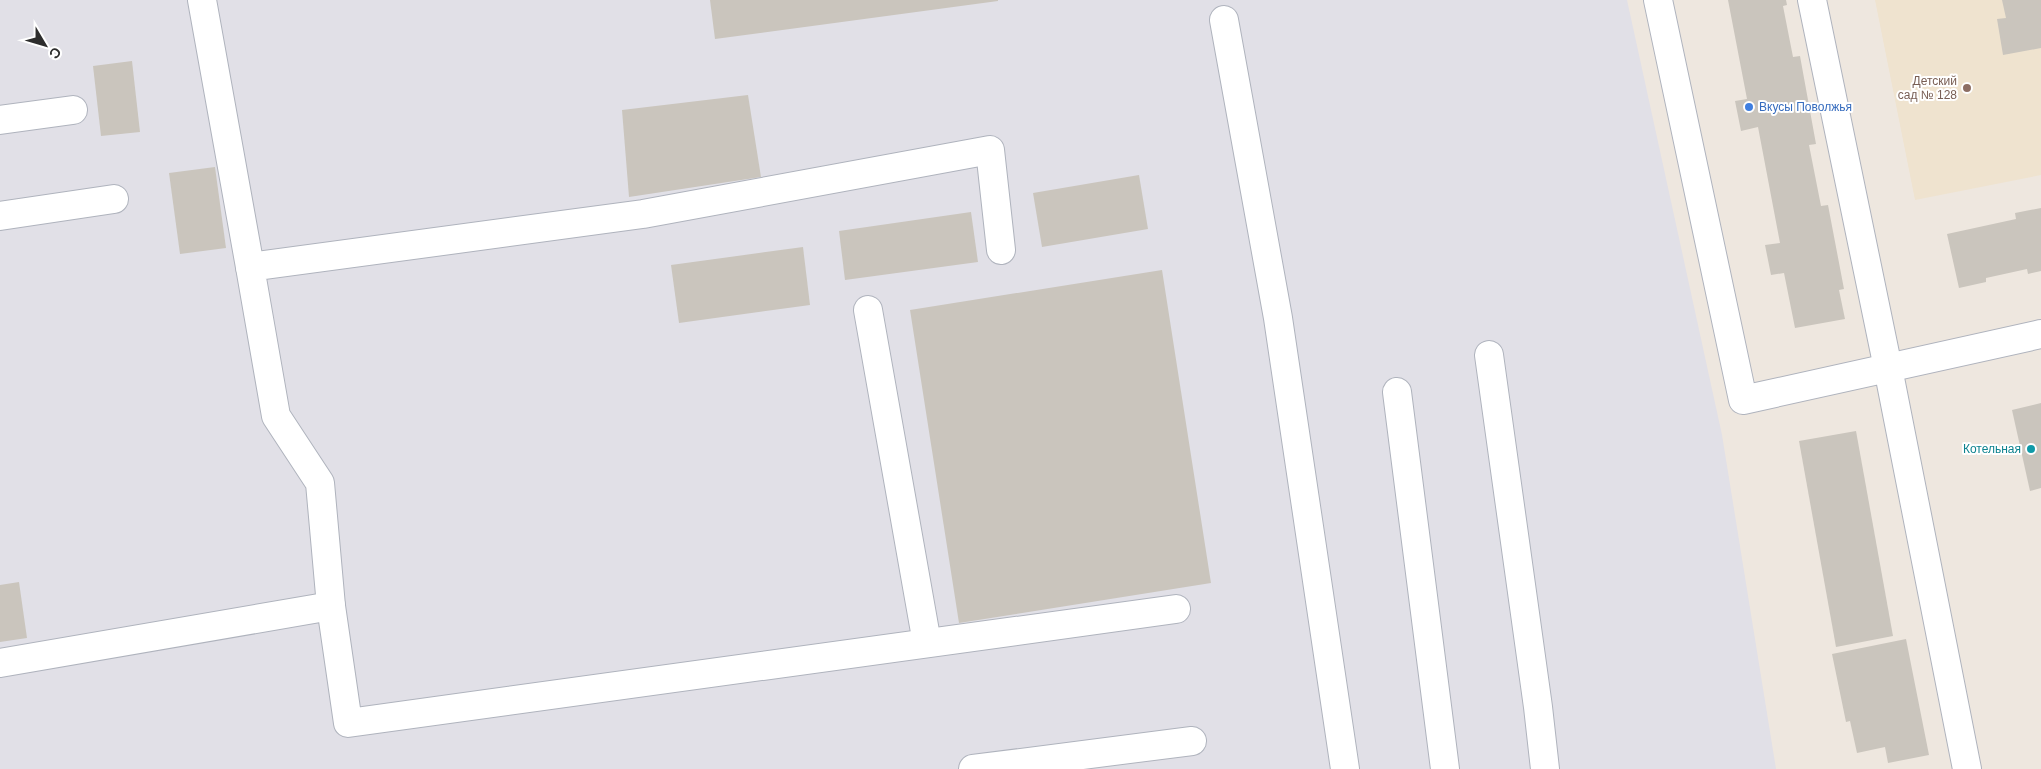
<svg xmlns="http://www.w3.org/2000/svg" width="2041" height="769" font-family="Arial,sans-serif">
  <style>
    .industrial { fill: #e1e0e7 }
    .education { fill: #efe3cf }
    .building { fill: #cac5bd }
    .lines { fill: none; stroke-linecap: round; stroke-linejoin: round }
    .minor-casing { stroke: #afb3bd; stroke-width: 30 }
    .minor { stroke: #fff; stroke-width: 28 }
    .education-dot { fill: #8d6e63; stroke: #fff; stroke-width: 2 }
    .shop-dot { fill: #3f7fe0; stroke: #fff; stroke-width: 2 }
    .culture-dot { fill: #0f9aa8; stroke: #fff; stroke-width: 2 }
    .labels { text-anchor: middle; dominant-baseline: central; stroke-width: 4; stroke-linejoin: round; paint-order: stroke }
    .education-label { font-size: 12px; fill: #785e54; stroke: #fff; text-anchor: end }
    .shop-label { font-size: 12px; fill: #366cbe; stroke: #fff; text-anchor: start }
    .culture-label { font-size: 12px; fill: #0d838f; stroke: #fff; text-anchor: end }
  </style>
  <rect width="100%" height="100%" fill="#eee7df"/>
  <path class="industrial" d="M0 0H1627L1722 435 1776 769H0Z"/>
  <path class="education" d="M1875 0H2041V175L1915 200Z"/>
  <g class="building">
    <path d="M710 0H998V1L715 39Z"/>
    <path d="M1728 0H1786L1787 5 1783 6 1793 57 1800 56 1816 144 1809 145 1821 206 1828 205 1844 289 1839 290 1845 319 1795 328 1784 273 1771 275 1765 245 1780 243 1758 127 1741 131 1735 101 1747 99Z"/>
    <path d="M2002 0H2041V48L2003 55 1997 19 2006 18Z"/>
    <path d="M132 61 140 132 101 136 93 66Z"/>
    <path d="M748 95 761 177 629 197 622 110Z"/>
    <path d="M215 167 226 248 180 254 169 173Z"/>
    <path d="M1139 175 1148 229 1042 247 1033 193Z"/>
    <path d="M2041 208V271L2028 274 2027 269 1986 278V282L1959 288 1947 234 2016 219 2015 213Z"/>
    <path d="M971 212 978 262 845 280 839 231Z"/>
    <path d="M803 247 810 305 679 323 671 265Z"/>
    <path d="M1162 270 1211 583 959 623 910 310Z"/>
    <path d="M2041 403V488L2030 491 2012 410Z"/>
    <path d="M1856 431 1893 636 1836 647 1799 441Z"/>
    <path d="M19 582 27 638 0 642V585Z"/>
    <path d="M1906 639 1929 755 1888 763 1885 747 1857 753 1850 721 1846 722 1832 654Z"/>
  </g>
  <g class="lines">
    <g class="minor-casing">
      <g id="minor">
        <path d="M202 0 250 267"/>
        <path d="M1658 0 1743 400 2041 334"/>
        <path d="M1812 0 1888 368 1967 769"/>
        <path d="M1224 20 1278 318 1345 769"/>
        <path d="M0 120 73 110"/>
        <path d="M0 216 114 199"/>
        <path d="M868 310 927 643"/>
        <path d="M1489 355 1538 707 1545 769"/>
        <path d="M1397 392 1445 769"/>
        <path d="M331 606 320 483 276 416 250 267 643 214 990 150 1001 250"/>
        <path d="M0 663 331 606 348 723 1176 609"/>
        <path d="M973 769 1192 741"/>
      </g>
    </g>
    <use href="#minor" class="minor"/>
  </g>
  <circle class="education-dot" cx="1967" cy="88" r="5"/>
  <circle class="shop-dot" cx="1749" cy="107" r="5"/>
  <circle class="culture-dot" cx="2031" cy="449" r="5"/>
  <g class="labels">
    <g class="education-label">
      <text x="1957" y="81">Детский<tspan x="1957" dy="14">сад № 128</tspan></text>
    </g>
    <g class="shop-label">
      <text x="1759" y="107">Вкусы Поволжья</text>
    </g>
    <g class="culture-label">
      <text x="2021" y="449">Котельная</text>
    </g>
  </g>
  <g transform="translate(45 45) rotate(128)" stroke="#ffffff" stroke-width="4" paint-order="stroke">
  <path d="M0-4L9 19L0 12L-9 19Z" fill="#2d2d2d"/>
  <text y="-8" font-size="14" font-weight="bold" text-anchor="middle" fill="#2d2d2d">С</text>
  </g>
</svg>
